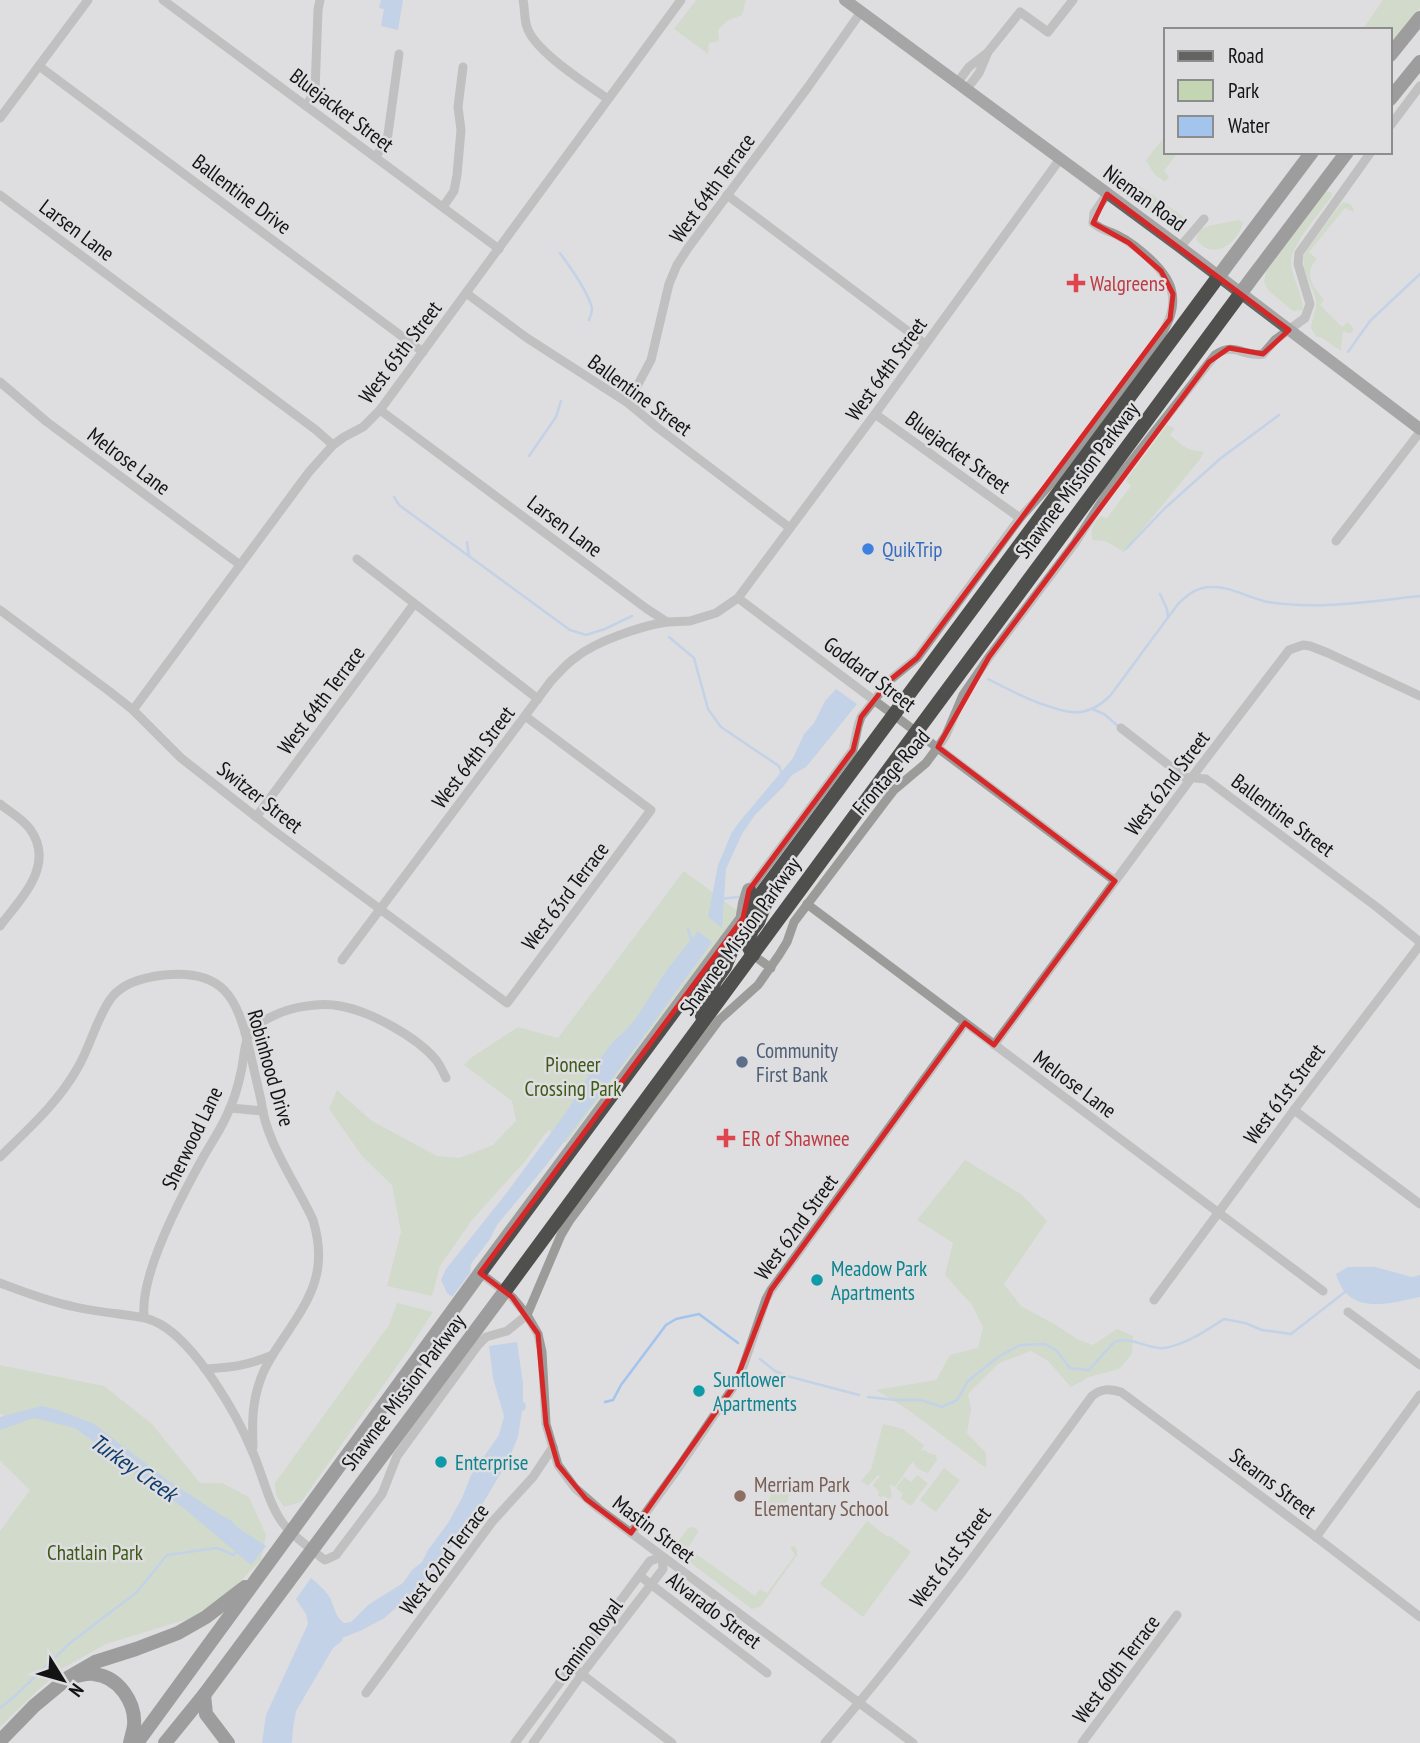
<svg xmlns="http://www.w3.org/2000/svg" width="1420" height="1743" font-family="'PT Sans Narrow',sans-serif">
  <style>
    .green { fill: #c3d5b2 }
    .water { fill: #a2c4ed }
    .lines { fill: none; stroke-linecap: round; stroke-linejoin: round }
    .stream { stroke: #a2c4ed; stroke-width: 2.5 }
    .minor { stroke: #9b9b9a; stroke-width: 9 }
    .major { stroke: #636361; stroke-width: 12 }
    .highway { stroke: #4f4f4d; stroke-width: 14 }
    .marked { fill: none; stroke: #d62828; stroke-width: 5; stroke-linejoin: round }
    .health-dot { fill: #e0444e; stroke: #dedee0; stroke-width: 2.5 }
    .shop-dot { fill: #3f7fe0; stroke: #dedee0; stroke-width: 2.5 }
    .service-dot { fill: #5c6f8a; stroke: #dedee0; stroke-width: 2.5 }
    .culture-dot { fill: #0f9aa8; stroke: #dedee0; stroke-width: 2.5 }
    .education-dot { fill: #8d6e63; stroke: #dedee0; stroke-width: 2.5 }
    .labels { text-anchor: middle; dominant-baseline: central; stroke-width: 5; stroke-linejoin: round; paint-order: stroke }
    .street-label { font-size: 21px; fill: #131314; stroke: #dedee0 }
    .health-label { font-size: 21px; fill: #be3a42; stroke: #dedee0; text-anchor: start }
    .shop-label { font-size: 21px; fill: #366cbe; stroke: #dedee0; text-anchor: start }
    .service-label { font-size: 21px; fill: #4e5e75; stroke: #dedee0; text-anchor: start }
    .park-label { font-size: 21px; fill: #3c5916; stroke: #dedee0 }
    .culture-label { font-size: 21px; fill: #0d838f; stroke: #dedee0; text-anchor: start }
    .education-label { font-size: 21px; fill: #785e54; stroke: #dedee0; text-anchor: start }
    .water-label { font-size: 23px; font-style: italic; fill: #0d3d6e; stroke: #dedee0 }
  </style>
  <rect width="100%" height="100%" fill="#dedee0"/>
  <g class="green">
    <path d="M696 0H746L742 15 727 21 718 30 719 41 709 43 708 54 674 29Z"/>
    <path d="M1383 0H1420V8L1390 46V30H1362Z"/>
    <path d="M1166 135V152H1178L1164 171 1169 177 1165 182 1154 174 1146 160Z"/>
    <path d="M1131 180 1177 212 1184 218 1179 226H1170L1120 190 1123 182Z"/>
    <path d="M1325 191 1331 192 1332 196C1322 210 1291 246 1291 261 1291 278 1303 293 1303 310L1293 311 1269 291 1264 282 1266 271Z"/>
    <path d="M1343 202 1350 204 1354 209 1353 212 1345 208 1309 252 1317 259C1303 274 1313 287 1324 300L1320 305 1342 327 1348 322 1354 329 1350 334 1343 331 1341 351 1322 338 1316 336 1311 328C1312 319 1317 309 1316 300 1312 283 1299 270 1305 252L1340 205Z"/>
    <path d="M1239 220 1243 223C1237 244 1212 262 1196 239L1200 230 1208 226Z"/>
    <path d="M1167 425 1175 428 1170 435C1181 444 1189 453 1204 451L1201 458 1124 552 1105 541 1093 540C1089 529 1094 523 1101 516L1107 518 1131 486 1126 480Z"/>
    <path d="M684 871 739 912 566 1143 548 1130 526 1160 472 1220 440 1266 432 1296 387 1286 401 1232 392 1185 362 1156 329 1109 337 1090 372 1121 437 1156 460 1158 493 1145 516 1121 512 1101 464 1065 472 1057 518 1027 558 1038Z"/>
    <path d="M965 1160 1021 1194 1047 1221 1004 1284 1021 1306 1056 1325 1077 1339 1093 1345 1117 1329 1133 1336 1132 1354 1119 1369 1089 1377 1071 1387 1048 1361 1031 1351 999 1363 968 1394 971 1409 967 1433 986 1453V1468L907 1409 876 1390 936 1380 950 1355 978 1348 983 1327 972 1305 945 1275 953 1243 917 1220Z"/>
    <path d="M397 1303 433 1312 409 1349 301 1502 284 1507 276 1495 275 1483 389 1325Z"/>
    <path d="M0 1365 104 1386 152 1424 200 1483H222L249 1497 266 1535 261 1560 229 1593 191 1618 106 1644 63 1668 38 1690 0 1727V1531L30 1490 0 1461V1430L2 1429 3 1414H0Z"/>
    <path d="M883 1424 903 1429 924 1445 921 1451 924 1450 931 1454 936 1455 937 1460 928 1473C921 1471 915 1467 913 1461L895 1487 890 1484 892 1497 889 1499 884 1496 881 1497 878 1496 879 1491 873 1486 875 1481 880 1477 878 1475 868 1486 861 1481 871 1469Z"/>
    <path d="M944 1468 960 1480 936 1512 920 1500Z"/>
    <path d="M917 1475 928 1483 911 1506 900 1498 903 1494 896 1488 904 1477 911 1482Z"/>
    <path d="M774 1483 791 1487 785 1510 778 1516 765 1514Z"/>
    <path d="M867 1521 888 1537 890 1536 910 1551V1553L863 1617 820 1584Z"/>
    <path d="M694 1527 697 1529 698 1532 688 1548 755 1596 760 1589 767 1593 795 1555 790 1548 794 1546 797 1549V1555L761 1606 752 1609 675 1551 676 1544 688 1528Z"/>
  </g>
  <g class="water">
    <path d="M381 0H403L398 30 381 26 384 9 379 8Z"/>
    <path d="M836 689 857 704 816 755 806 767 792 775 783 787 755 815 742 834 726 869 722 928 708 917 718 865 732 832 740 821 793 758 804 734 814 723 825 701Z"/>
    <path d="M698 931 712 942 633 1051 548 1163 497 1225 490 1239 471 1264 470 1273 452 1297 447 1293 441 1280 446 1269 508 1191 567 1111 593 1068 613 1042 626 1030 636 1018 666 971Z"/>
    <path d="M1348 1267H1375L1412 1277 1420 1275V1297C1387 1304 1348 1316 1336 1274Z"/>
    <path d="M517 1342 523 1383V1402L526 1404 525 1410 522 1411 518 1437 507 1463 483 1503 427 1582 383 1619 360 1631 342 1638 343 1640 333 1648 296 1711 293 1728 292 1743H262L266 1715 308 1624 306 1614 296 1599 311 1578C318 1584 324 1589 329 1596 335 1606 334 1616 344 1623L351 1622 368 1605 403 1583 412 1570 422 1562 428 1550 448 1523 462 1498 471 1475 499 1435 504 1416 493 1378 489 1346Z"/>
    <path d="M41 1406 55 1409 94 1424 166 1479 221 1515 231 1520 237 1527 266 1546 251 1565 186 1510 75 1428 34 1418 0 1430V1417Z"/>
  </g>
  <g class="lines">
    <g class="stream">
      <path d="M560 253C569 266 590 294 592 309 592 312 590 317 589 320"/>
      <path d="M1348 352 1370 321 1420 274"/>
      <path d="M529 456 556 417 561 401"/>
      <path d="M394 497 399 505 570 630 586 635 605 629 632 616"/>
      <path d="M467 542 469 556"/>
      <path d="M1126 549 1164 509 1221 458 1279 415"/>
      <path d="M1160 594 1167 609 1168 617"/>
      <path d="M669 637 694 658 708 709 721 727 779 766 782 774"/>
      <path d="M988 679C1005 688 1021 696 1039 703 1068 713 1085 720 1110 696L1178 604C1187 595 1197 587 1211 587 1231 586 1248 598 1268 602 1316 610 1372 601 1420 596"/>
      <path d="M1092 709 1104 714 1118 726"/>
      <path d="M721 899 738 897"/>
      <path d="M688 929 692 942"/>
      <path d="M760 1359 775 1371 787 1376 859 1395"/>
      <path d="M868 1397 896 1400H921L942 1407 957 1400 968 1381 998 1357 1020 1345 1045 1344 1057 1351 1070 1368 1089 1370C1093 1366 1112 1343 1115 1342 1128 1335 1151 1350 1164 1348 1185 1345 1207 1330 1224 1319L1245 1323 1262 1330 1291 1334 1345 1292"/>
      <path d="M605 1402 613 1400 621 1385 666 1325 676 1319 699 1314 738 1343"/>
      <path d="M0 1708 15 1696 70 1643 137 1592 167 1555 217 1548 234 1555 237 1551"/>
    </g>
    <g class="minor">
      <path d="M163 0 499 249"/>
      <path d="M523 0C525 9 524 19 527 27 534 51 587 84 608 99"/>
      <path d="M39 66 423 352"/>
      <path d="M957 83 969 67 987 53"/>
      <path d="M966 90 979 73 988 52 1020 12 1048 32 1073 0"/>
      <path d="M306 106 315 91 318 10 320 0"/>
      <path d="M0 118 88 0"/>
      <path d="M1390 126 1420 86"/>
      <path d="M375 157 386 143 388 134 399 54"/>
      <path d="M0 195 316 430 333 445"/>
      <path d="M727 195 925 344"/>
      <path d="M443 207 454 191 457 175 461 130 458 107 463 67"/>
      <path d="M1180 247 1204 219"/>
      <path d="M466 293 527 338 628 403 658 428 790 528"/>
      <path d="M0 382 47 422 239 564"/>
      <path d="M628 403 651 360 669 284 677 265 688 248 808 87 861 12"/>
      <path d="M380 410 647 609 667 622 690 621 716 613 738 598 875 414 1060 159"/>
      <path d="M875 414 1020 518"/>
      <path d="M1336 541 1420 432"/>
      <path d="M357 559 538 699"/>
      <path d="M738 598 1115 881"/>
      <path d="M0 610 109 691 133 710 181 758 273 830 507 1003 651 810 525 716"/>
      <path d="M133 710 309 472 333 445 344 437 363 427 380 410 681 0"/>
      <path d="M1121 728 1184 777 1206 779 1378 908 1420 942"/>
      <path d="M0 804C10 812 23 819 30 829 56 865 21 898 0 926"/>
      <path d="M256 817 414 604"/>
      <path d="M749 890 853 750 858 726 861 717 890 680 917 658 1020 518 1054 480 1162 334C1169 321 1175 308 1172 293 1169 271 1135 244 1117 235 1107 230 1103 231 1093 223L1094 213 1107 194"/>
      <path d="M807 904 1323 1291"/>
      <path d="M753 955 771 968"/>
      <path d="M342 960 551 681C559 673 566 664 575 658 596 641 641 626 667 622"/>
      <path d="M994 1045 1192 777 1289 650 1303 645 1310 646 1328 653 1420 696"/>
      <path d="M230 1108 263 1111"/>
      <path d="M1294 1110 1420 1204"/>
      <path d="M0 1157C28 1129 57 1104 77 1069 90 1048 97 1016 112 997 124 982 146 977 164 975 223 969 237 997 249 1048 253 1065 257 1083 261 1100 265 1141 296 1183 313 1220 328 1269 312 1296 285 1336 277 1348 269 1359 263 1373 252 1399 252 1420 253 1447"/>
      <path d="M480 1273 512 1297 527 1315 538 1334 542 1352 546 1424 558 1465 575 1488 599 1509 913 1743"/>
      <path d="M0 1283C24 1292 47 1301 71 1306 87 1310 103 1312 119 1314 136 1317 145 1316 160 1324 197 1345 237 1414 253 1453 263 1476 268 1502 282 1522 292 1536 309 1547 322 1558L325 1560 336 1555 382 1494 397 1456 478 1345 486 1337 507 1331 527 1315 561 1235 570 1220 719 1020 758 985 779 955 787 942 794 922 884 803 894 790 926 763 938 747 946 735 963 695 989 657 1075 543 1111 487 1215 355C1236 341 1243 358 1263 354L1275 340 1305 318 1310 304 1298 264 1299 253 1371 152"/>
      <path d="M1154 1300 1294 1110 1420 945"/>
      <path d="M1348 1312 1420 1365"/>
      <path d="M144 1316C140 1272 183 1193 205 1154 212 1142 220 1130 226 1117 233 1103 238 1087 241 1072 244 1060 244 1041 251 1031 256 1024 265 1020 273 1016 291 1007 320 1002 340 1006 370 1011 417 1037 436 1060 440 1065 443 1072 446 1078"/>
      <path d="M205 1369C232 1367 247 1366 272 1355"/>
      <path d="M631 1533 679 1467 734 1386 741 1373 766 1299 771 1290 965 1023"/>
      <path d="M1316 1537 1420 1395"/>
      <path d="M640 1576 767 1673"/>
      <path d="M579 1672 672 1743"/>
      <path d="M366 1693 492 1522 533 1477 553 1447"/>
      <path d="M515 1743 650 1561 662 1557 663 1569 582 1674 533 1743"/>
      <path d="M825 1743C920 1632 1006 1514 1092 1396 1102 1388 1109 1389 1121 1392L1316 1537 1420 1617"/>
      <path d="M1082 1743 1177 1615"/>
    </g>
    <path class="major" d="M845 0 1180 247 1420 429"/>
    <g class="highway">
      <path d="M1390 55 1420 18"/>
      <path d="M1390 99 1420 62"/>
      <path d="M743 915 745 903 749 890"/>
      <path d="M753 955 747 944 752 930 758 922 771 890"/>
      <path d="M702 1016 715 981 725 967 731 952 726 941"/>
      <path d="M77 1676C82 1675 88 1673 93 1674 119 1676 136 1703 134 1726 133 1732 131 1738 130 1743"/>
      <path d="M204 1695 206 1714 228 1743"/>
      <path d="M0 1741 34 1706 69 1677 95 1662 136 1649 178 1633 206 1617 245 1587"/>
      <path d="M137 1743 480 1273 1230 261 1312 152"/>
      <path d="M165 1743 204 1695 262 1617 505 1291 917 731 1252 278 1347 152"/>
    </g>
  </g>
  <path d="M0 0H1420V1743H0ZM1107 194 1289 330 1263 354 1229 348 1209 362 989 657 938 747 1115 881 994 1045 965 1023 771 1290 734 1386 631 1533 586 1499 558 1465 546 1424 538 1334 512 1297 480 1273 743 918 749 890 853 750 861 717 890 680 917 658 1170 319 1173 294 1161 271 1129 243 1093 223Z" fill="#dedee0" fill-opacity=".55" fill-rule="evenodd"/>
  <path class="marked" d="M1107 194 1289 330 1263 354 1229 348 1209 362 989 657 938 747 1115 881 994 1045 965 1023 771 1290 734 1386 631 1533 586 1499 558 1465 546 1424 538 1334 512 1297 480 1273 743 918 749 890 853 750 861 717 890 680 917 658 1170 319 1173 294 1161 271 1129 243 1093 223Z"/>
  <g class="health-dot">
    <path d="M1072.5 272.5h7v7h7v7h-7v7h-7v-7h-7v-7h7z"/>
    <path d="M722.5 1127.5h7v7h7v7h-7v7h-7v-7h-7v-7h7z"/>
  </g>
  <circle class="shop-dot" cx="868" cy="549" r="7"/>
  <circle class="service-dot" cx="742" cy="1062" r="7"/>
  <g class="culture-dot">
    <circle cx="817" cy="1280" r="7"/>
    <circle cx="699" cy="1391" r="7"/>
    <circle cx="441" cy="1462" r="7"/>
  </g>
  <circle class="education-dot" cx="740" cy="1496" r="7"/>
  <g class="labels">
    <g class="street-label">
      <text transform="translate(342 110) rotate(37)">Bluejacket Street</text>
      <text transform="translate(712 188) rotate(-54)">West 64th Terrace</text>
      <text transform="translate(242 194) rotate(37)">Ballentine Drive</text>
      <text transform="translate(1145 198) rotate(36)">Nieman Road</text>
      <text transform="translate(77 230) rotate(37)">Larsen Lane</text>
      <text transform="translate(400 352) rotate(-53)">West 65th Street</text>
      <text transform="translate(886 369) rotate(-54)">West 64th Street</text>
      <text transform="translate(640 395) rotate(36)">Ballentine Street</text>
      <text transform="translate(958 452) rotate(36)">Bluejacket Street</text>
      <text transform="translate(129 461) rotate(37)">Melrose Lane</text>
      <text transform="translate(1077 480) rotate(-53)">Shawnee Mission Parkway</text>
      <text transform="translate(565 526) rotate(37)">Larsen Lane</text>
      <text transform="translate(870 674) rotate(37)">Goddard Street</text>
      <text transform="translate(321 700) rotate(-53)">West 64th Terrace</text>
      <text transform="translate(473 757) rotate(-53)">West 64th Street</text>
      <text transform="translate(891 772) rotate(-49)">Frontage Road</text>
      <text transform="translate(1167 783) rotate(-53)">West 62nd Street</text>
      <text transform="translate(260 797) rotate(38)">Switzer Street</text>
      <text transform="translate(1283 815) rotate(37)">Ballentine Street</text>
      <text transform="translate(565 896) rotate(-53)">West 63rd Terrace</text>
      <text transform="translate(740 936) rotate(-54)">Shawnee Mission Parkway</text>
      <text transform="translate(271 1068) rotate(74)">Robinhood Drive</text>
      <text transform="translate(1075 1084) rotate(37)">Melrose Lane</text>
      <text transform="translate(1284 1094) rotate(-53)">West 61st Street</text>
      <text transform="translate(192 1138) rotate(-64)">Sherwood Lane</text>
      <text transform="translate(796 1227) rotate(-54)">West 62nd Street</text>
      <text transform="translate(403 1392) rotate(-53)">Shawnee Mission Parkway</text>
      <text transform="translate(1273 1483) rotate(37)">Stearns Street</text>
      <text transform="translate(654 1529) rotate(37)">Mastin Street</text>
      <text transform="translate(950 1557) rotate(-53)">West 61st Street</text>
      <text transform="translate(444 1559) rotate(-53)">West 62nd Terrace</text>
      <text transform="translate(714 1610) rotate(37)">Alvarado Street</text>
      <text transform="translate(588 1640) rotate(-53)">Camino Royal</text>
      <text transform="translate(1116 1669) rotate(-53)">West 60th Terrace</text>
    </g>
    <g class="health-label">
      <text x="1090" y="283">Walgreens</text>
      <text x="742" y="1138">ER of Shawnee</text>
    </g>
    <g class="shop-label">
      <text x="882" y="549">QuikTrip</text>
    </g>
    <g class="service-label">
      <text x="756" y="1050">Community<tspan x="756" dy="24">First Bank</tspan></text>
    </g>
    <g class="park-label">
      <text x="573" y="1064">Pioneer<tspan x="573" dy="24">Crossing Park</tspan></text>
      <text x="95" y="1552">Chatlain Park</text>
    </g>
    <g class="culture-label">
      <text x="831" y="1268">Meadow Park<tspan x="831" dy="24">Apartments</tspan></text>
      <text x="713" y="1379">Sunflower<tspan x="713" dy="24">Apartments</tspan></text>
      <text x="455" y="1462">Enterprise</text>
    </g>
    <g class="education-label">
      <text x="754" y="1484">Merriam Park<tspan x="754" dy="24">Elementary School</tspan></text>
    </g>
    <g class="water-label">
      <text transform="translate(134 1467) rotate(35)">Turkey Creek</text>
    </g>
  </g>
  <rect x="1164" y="28" width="228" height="126" fill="#dedee0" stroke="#8d8d8e" stroke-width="2"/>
  <rect x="1178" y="51" width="35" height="10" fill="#636361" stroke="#8d8d8e" stroke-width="2"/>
  <text x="1228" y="63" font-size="21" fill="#131314">Road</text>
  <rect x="1178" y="80" width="35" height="21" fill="#c3d5b2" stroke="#8d8d8e" stroke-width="2"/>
  <text x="1228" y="98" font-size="21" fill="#131314">Park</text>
  <rect x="1178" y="116" width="35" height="21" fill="#a2c4ed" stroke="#8d8d8e" stroke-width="2"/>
  <text x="1228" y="133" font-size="21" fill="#131314">Water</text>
  <g transform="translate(63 1680) rotate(127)" stroke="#dedee0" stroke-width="5" paint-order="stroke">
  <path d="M0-5L12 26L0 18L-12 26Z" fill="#131314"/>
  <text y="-10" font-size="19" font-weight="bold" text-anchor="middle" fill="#131314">N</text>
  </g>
</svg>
